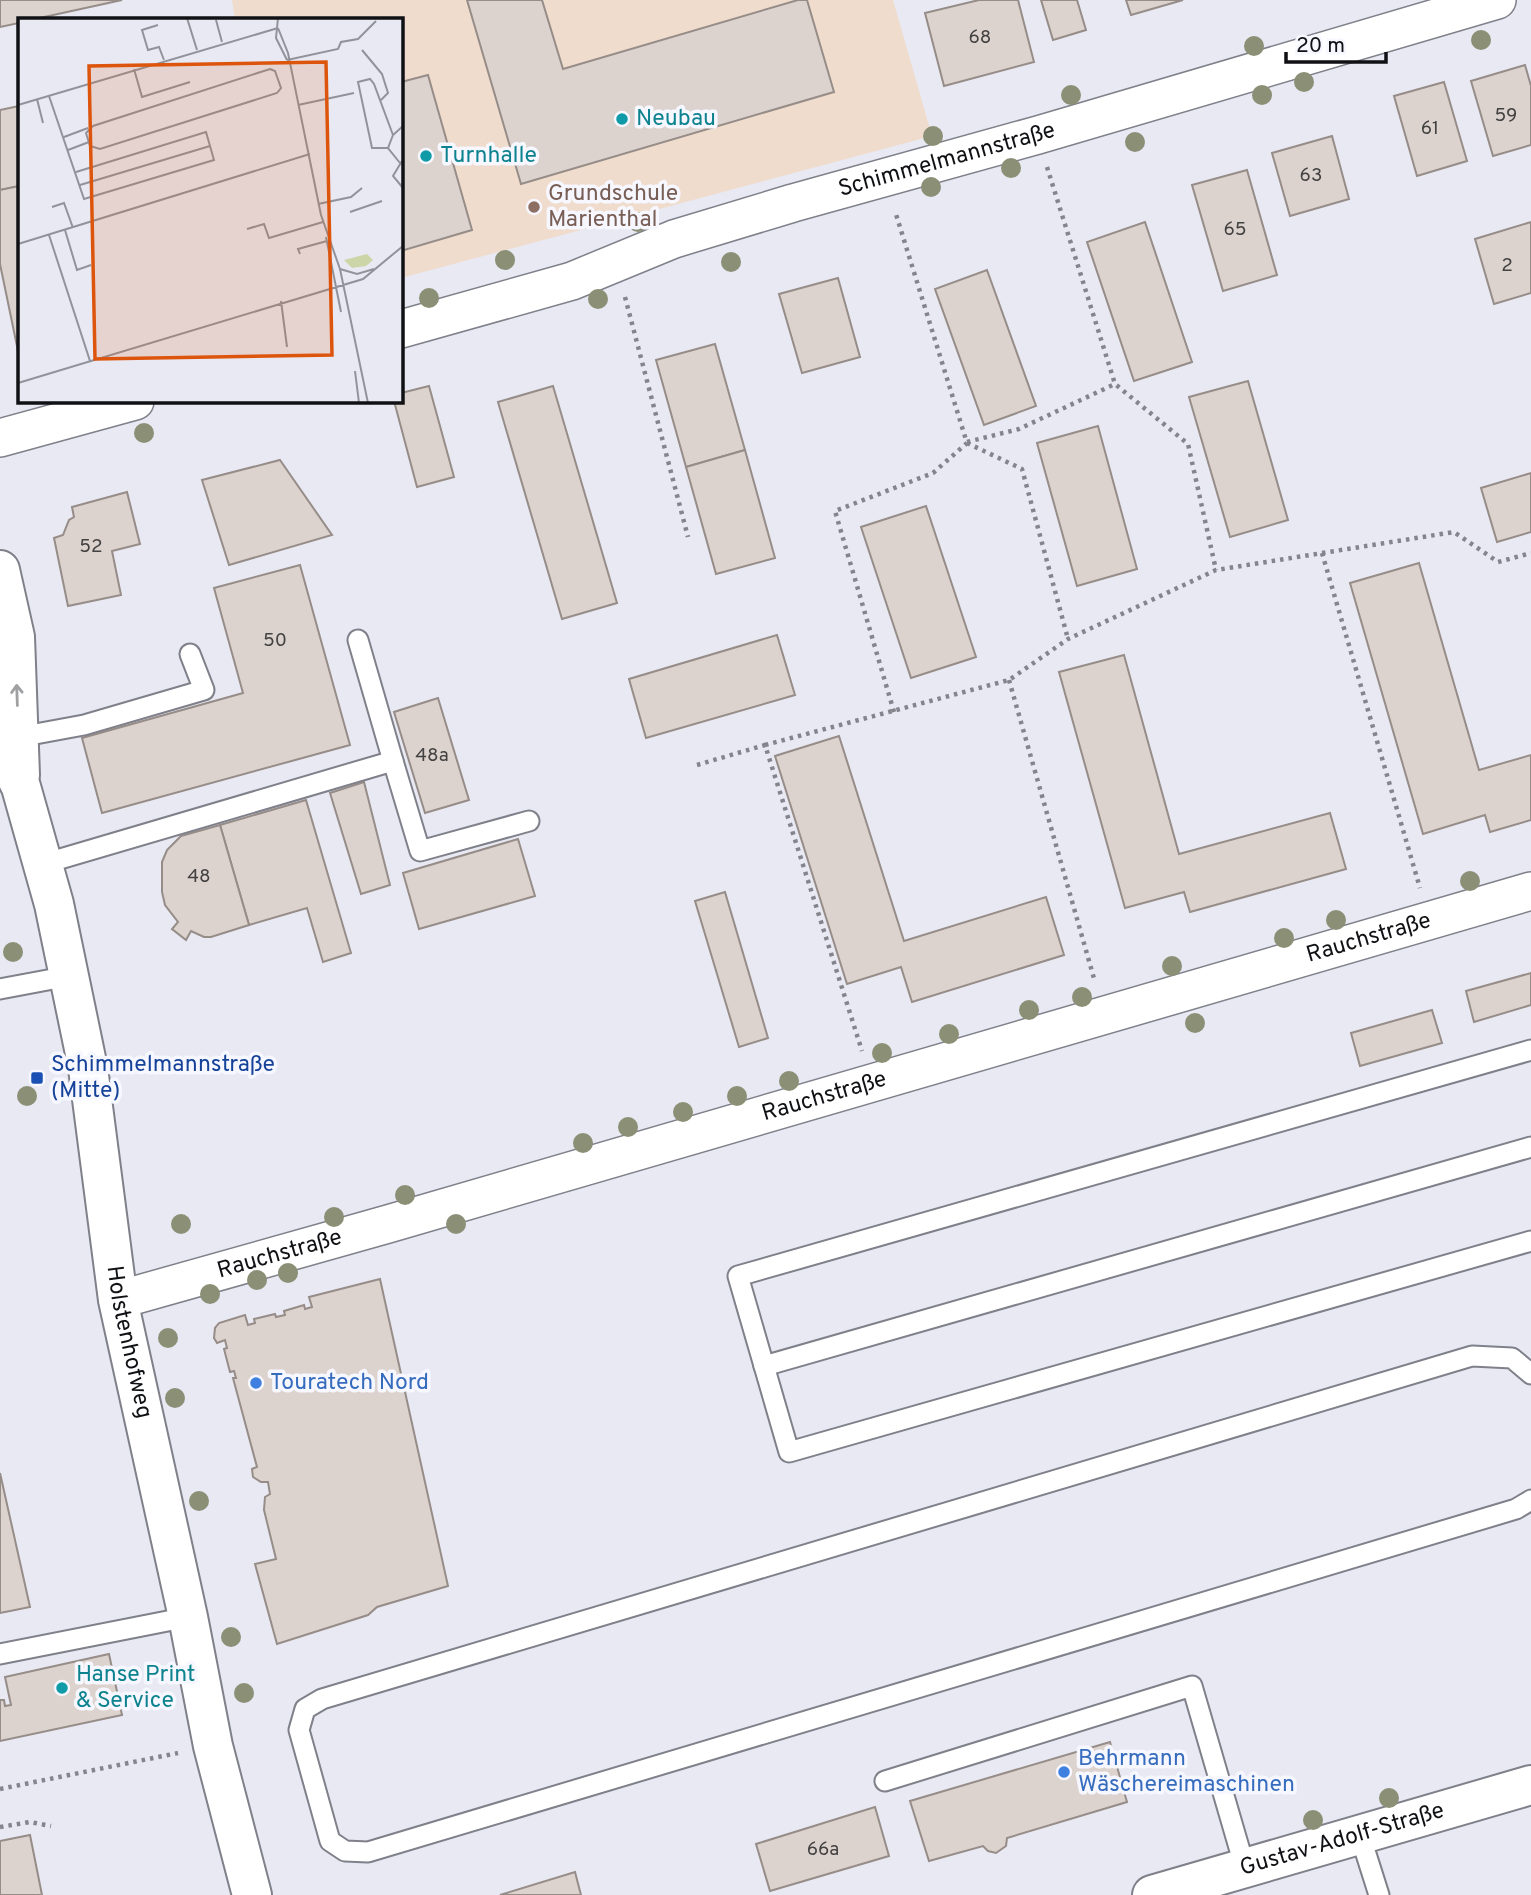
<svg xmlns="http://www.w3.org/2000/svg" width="1531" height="1895" font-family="Overpass,sans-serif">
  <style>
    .education { fill: #f0dccd }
    .building { fill: #ddd3ce; stroke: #968c88; stroke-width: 2 }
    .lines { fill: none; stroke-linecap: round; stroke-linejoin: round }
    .lane-casing { stroke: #7f8089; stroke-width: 23 }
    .street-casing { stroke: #7f8089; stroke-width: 40 }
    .secondary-casing { stroke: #7f8089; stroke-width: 42 }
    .path { stroke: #84858c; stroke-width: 4.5; stroke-dasharray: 3.5 5; stroke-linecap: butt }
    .lane { stroke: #fff; stroke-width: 19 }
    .street { stroke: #fff; stroke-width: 37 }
    .secondary { stroke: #fff; stroke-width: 38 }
    .tree { fill: #8a8f75 }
    .oneway { stroke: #9fa0a1 }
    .culture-dot { fill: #0f9aa8; stroke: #f6f7ff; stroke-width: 2.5 }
    .education-dot { fill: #8d6e63; stroke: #f6f7ff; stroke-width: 2.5 }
    .transit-dot { fill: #1a4fb4; stroke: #f6f7ff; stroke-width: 2.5 }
    .shop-dot { fill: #3f7fe0; stroke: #f6f7ff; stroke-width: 2.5 }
    .labels { text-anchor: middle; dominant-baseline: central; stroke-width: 7; stroke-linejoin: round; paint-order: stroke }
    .number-label { font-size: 19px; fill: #434242 }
    .culture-label { font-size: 23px; fill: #0d838f; stroke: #f6f7ff; text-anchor: start }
    .street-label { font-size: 23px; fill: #101114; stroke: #f6f7ff }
    .education-label { font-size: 23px; fill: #785e54; stroke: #f6f7ff; text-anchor: start }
    .transit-label { font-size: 23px; fill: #164399; stroke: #f6f7ff; text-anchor: start }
    .shop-label { font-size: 23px; fill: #366cbe; stroke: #f6f7ff; text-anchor: start }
    .inset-road { fill: none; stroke: #92939a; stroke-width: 2 }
    .view { fill: #dd550c; fill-opacity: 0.15; stroke: #dd550c; stroke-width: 3.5 }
    .inset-edge { fill: none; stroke: #101114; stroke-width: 3.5 }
  </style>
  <rect width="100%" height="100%" fill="#e8e9f3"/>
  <path class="education" d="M232 0H893L932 136 401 278V19H235Z"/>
  <g class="building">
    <path d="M0 0H122L35 19H19V23L0 27Z"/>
    <path d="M467 0H542L563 69 798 0H807L834 92 521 184Z"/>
    <path d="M979 0H1018L1034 62 944 86 925 13Z"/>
    <path d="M1041 0H1077L1086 30 1053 40Z"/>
    <path d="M1126 0H1183L1131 15Z"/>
    <path d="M1525 65 1531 86V145L1493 156 1471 81Z"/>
    <path d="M428 75 472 230 401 251V82Z"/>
    <path d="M1444 82 1467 161 1417 176 1394 96Z"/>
    <path d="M19 106V186L0 190V110Z"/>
    <path d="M1332 136 1349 199 1290 216 1272 153Z"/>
    <path d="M1247 170 1277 275 1223 291 1192 185Z"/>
    <path d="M19 186V351H18L0 264V190Z"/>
    <path d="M1145 222 1192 362 1134 381 1087 242Z"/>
    <path d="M1531 222V293L1494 304 1475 239Z"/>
    <path d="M987 270 1036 406 984 425 935 289Z"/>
    <path d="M838 278 860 357 802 373 779 294Z"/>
    <path d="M715 344 745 450 686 467 656 360Z"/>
    <path d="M1248 381 1288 520 1230 537 1189 397Z"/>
    <path d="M429 386 454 477 417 487 394 401H401V393Z"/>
    <path d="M553 386 617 603 562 619 498 402Z"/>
    <path d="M1098 426 1137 569 1077 586 1037 443Z"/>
    <path d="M745 450 775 558 716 574 686 467Z"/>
    <path d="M280 460 332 535 229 565 202 480Z"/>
    <path d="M1531 473V532L1497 542 1481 488Z"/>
    <path d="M127 492 140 544 112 551 121 595 68 606 54 538 63 535 69 520 74 517 72 507Z"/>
    <path d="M926 506 976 657 911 678 861 527Z"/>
    <path d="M1419 563 1479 770 1531 755V820L1490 832 1485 815 1423 834 1350 583Z"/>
    <path d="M300 565 350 745 102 813 82 738 243 693 214 588Z"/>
    <path d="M777 635 795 695 646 738 629 679Z"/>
    <path d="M1124 655 1179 854 1330 813 1346 869 1190 912 1184 892 1125 908 1059 672Z"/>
    <path d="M438 698 469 800 425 813 394 712Z"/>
    <path d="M839 736 904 941 1046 897 1064 955 912 1002 901 967 847 984 775 756Z"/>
    <path d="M364 782 390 885 361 894 330 793Z"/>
    <path d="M306 800 351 953 323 962 307 908 249 925 220 825Z"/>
    <path d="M220 825 249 925 211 937H204L191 931 186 940 172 929 178 922 165 905 162 892V862L167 850 181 836Z"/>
    <path d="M518 839 535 896 419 929 403 873Z"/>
    <path d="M725 892 768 1038 739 1047 695 901Z"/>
    <path d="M1531 973V1005L1474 1022 1466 991Z"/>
    <path d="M1432 1010 1442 1043 1360 1066 1351 1033Z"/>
    <path d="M380 1279 448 1586 377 1607 368 1615 277 1644 255 1564 276 1559 264 1510 265 1497 270 1494 268 1482H261L253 1477 252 1469 257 1467 233 1378H236L234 1371 230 1372 224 1349 227 1348 225 1340 217 1343 214 1338 215 1328 219 1323 245 1315 248 1325 255 1323 254 1319 275 1314 276 1317 285 1315 284 1311 304 1305 305 1309 312 1307 309 1297Z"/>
    <path d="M0 1473 30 1607 0 1613Z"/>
    <path d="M109 1654 122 1715 0 1741V1700H4L5 1706 11 1705 5 1677Z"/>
    <path d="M1110 1742 1127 1802 1007 1838 1006 1846 996 1853 988 1851 983 1846 929 1861 910 1801Z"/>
    <path d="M875 1807 889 1856 770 1891 756 1844Z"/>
    <path d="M30 1835 42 1895H0V1841Z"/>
    <path d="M575 1872 581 1895H500Z"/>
  </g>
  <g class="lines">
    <g class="lane-casing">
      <g id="lane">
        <path d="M358 640 393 761"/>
        <path d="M19 737 84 725 204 690 190 654"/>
        <path d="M43 864 393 761 420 851 529 821"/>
        <path d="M0 989 69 976"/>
        <path d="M1531 1050 738 1276 789 1452 1531 1241"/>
        <path d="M764 1366 1531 1147"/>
        <path d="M1531 1374 1512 1358 1472 1356 322 1699 305 1709 299 1730 330 1841 345 1851 368 1852 1516 1509 1531 1500"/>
        <path d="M0 1654 188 1617"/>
        <path d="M885 1781 1192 1686 1245 1868"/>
        <path d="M1360 1835 1379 1895"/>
      </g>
    </g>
    <g class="street-casing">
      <g id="street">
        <path id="s1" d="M401 329 572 281 674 239 793 203 1038 135 1497 0"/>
        <path d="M0 438 135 401"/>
        <path id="s2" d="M118 1300 388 1224 1531 891"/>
      </g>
    </g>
    <g class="secondary-casing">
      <g id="secondary">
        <path d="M0 570 15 637 20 775"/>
        <path id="s3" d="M0 744 21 787 54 904 88 1068 118 1300 188 1617 213 1746 252 1895"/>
        <path id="s4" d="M1152 1895 1531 1785"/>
      </g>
    </g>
    <g class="path">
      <path d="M1047 167 1115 384 1188 444 1216 570"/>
      <path d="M625 297 688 537"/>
      <path d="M967 442 1019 429 1115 384"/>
      <path d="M967 443 1022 469 1068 639"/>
      <path d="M1322 553 1420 888"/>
      <path d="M1009 680 1095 982"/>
      <path d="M894 712 835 511 933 473 967 443 895 211"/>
      <path d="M765 745 1009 680 1068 639 1216 570 1454 532 1498 562 1531 553"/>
      <path d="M697 765 765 745 862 1051"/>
      <path d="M0 1789 178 1753"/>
      <path d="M0 1827 30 1822 51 1826"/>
    </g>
    <use href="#lane" class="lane"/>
    <use href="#street" class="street"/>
    <use href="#secondary" class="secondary"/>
  </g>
  <g class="tree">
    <circle cx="1481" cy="40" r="10"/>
    <circle cx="1254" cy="46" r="10"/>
    <circle cx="1304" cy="82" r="10"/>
    <circle cx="1071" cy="95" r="10"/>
    <circle cx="1262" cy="95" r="10"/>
    <circle cx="933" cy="136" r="10"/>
    <circle cx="1135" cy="142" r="10"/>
    <circle cx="1011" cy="168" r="10"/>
    <circle cx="931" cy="187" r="10"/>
    <circle cx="638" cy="222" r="10"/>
    <circle cx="505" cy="260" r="10"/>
    <circle cx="731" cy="262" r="10"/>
    <circle cx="429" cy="298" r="10"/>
    <circle cx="598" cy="299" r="10"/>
    <circle cx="144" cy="433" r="10"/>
    <circle cx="1470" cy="881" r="10"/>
    <circle cx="1336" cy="920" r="10"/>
    <circle cx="1284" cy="938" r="10"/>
    <circle cx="13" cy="952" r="10"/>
    <circle cx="1172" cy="966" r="10"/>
    <circle cx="1082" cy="997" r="10"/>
    <circle cx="1029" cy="1010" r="10"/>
    <circle cx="1195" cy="1023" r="10"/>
    <circle cx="949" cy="1034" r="10"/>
    <circle cx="882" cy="1053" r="10"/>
    <circle cx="789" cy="1081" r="10"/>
    <circle cx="27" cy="1096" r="10"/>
    <circle cx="737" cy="1096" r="10"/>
    <circle cx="683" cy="1112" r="10"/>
    <circle cx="628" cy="1127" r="10"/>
    <circle cx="583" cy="1143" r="10"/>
    <circle cx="405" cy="1195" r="10"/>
    <circle cx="334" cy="1217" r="10"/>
    <circle cx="181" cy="1224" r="10"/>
    <circle cx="456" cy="1224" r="10"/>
    <circle cx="288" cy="1273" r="10"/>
    <circle cx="257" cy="1280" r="10"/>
    <circle cx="210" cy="1294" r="10"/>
    <circle cx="168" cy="1338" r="10"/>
    <circle cx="175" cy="1398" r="10"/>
    <circle cx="199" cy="1501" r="10"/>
    <circle cx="231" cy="1637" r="10"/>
    <circle cx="244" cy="1693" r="10"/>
    <circle cx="1389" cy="1798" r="10"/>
    <circle cx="1313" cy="1820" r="10"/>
  </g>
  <defs><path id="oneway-shaft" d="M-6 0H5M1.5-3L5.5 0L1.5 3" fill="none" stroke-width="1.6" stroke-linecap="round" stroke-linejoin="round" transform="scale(1.75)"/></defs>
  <use class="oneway" href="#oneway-shaft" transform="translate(17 695) rotate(-92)"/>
  <g class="culture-dot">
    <circle cx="622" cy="119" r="7"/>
    <circle cx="426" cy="156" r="7"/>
    <circle cx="62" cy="1688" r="7"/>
  </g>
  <circle class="education-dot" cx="534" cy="207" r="7"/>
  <rect class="transit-dot" x="30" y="1071" width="14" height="14" rx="3.5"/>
  <g class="shop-dot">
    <circle cx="256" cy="1383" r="7"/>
    <circle cx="1064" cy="1772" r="7"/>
  </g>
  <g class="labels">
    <g class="number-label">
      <text x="980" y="38">68</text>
      <text x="1506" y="116">59</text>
      <text x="1430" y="129">61</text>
      <text x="1311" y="176">63</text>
      <text x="1235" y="230">65</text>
      <text x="1507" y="266">2</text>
      <text x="91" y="547">52</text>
      <text x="275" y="641">50</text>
      <text x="432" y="756">48a</text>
      <text x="199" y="877">48</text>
      <text x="823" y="1850">66a</text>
    </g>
    <g class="culture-label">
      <text x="636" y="119">Neubau</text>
      <text x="440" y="156">Turnhalle</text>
      <text x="76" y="1675">Hanse Print<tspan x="76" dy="26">&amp; Service</tspan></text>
    </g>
    <g class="street-label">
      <text stroke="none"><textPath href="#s1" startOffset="572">Schimmelmannstraße</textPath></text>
      <text stroke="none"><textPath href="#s2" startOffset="1302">Rauchstraße</textPath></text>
      <text stroke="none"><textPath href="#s2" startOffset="735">Rauchstraße</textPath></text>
      <text stroke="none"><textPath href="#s2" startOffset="168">Rauchstraße</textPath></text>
      <text stroke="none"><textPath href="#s3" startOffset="614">Holstenhofweg</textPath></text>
      <text stroke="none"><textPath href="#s4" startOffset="198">Gustav-Adolf-Straße</textPath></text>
    </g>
    <g class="education-label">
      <text x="548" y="194">Grundschule<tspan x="548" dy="26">Marienthal</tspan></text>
    </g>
    <g class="transit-label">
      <text x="51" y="1065">Schimmelmannstraße<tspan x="51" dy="26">(Mitte)</tspan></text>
    </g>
    <g class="shop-label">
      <text x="270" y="1383">Touratech Nord</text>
      <text x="1078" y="1759">Behrmann<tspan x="1078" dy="26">Wäschereimaschinen</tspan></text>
    </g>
  </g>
  <g transform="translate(18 18)">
    <rect width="385" height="385" fill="#e8e9f3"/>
    <path d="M349 236 355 242 348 248 334 250 326 242Z" fill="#ccd5a7"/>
    <path class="inset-road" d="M169 0 179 32M260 0 258 20 269 42M198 2 204 24M140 7 124 12 130 32 141 29 146 42M260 10 270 35 303 197 322 251 350 385M344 32 364 56 370 75 363 82M269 42 320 31 323 24 340 21 358 3M116 51 124 79 172 64M252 51 257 53 263 70 259 75 82 131 72 128 68 115 75 108ZM31 78 66 181 196 142 188 114 58 154M19 81 25 105M0 87 260 10M280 87 336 75M46 119 70 110M370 130H354L340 64 352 61 356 66 375 117M50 132 71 124M384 143 375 158 385 170M382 145 370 130 375 117 385 108M62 167 192 128M300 186 333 179 344 170M34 189 46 185 55 210M332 194 364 183M229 211 246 206 251 220 305 204M47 212 59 252 73 247M31 217 72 343M308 219 323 294M0 226 292 136M282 236 280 231 309 223M322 251 339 256 356 251M263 283 269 329M337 353 341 385M0 365 345 261 385 228"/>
    <path class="view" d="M308 44 314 337 77 341 71 48Z"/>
    <rect width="385" height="385" class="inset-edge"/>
  </g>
  <path d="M1286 52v10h100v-10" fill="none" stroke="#101114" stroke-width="3.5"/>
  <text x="1296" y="52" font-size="21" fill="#101114" stroke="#f6f7ff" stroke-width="5" paint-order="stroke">20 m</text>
</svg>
